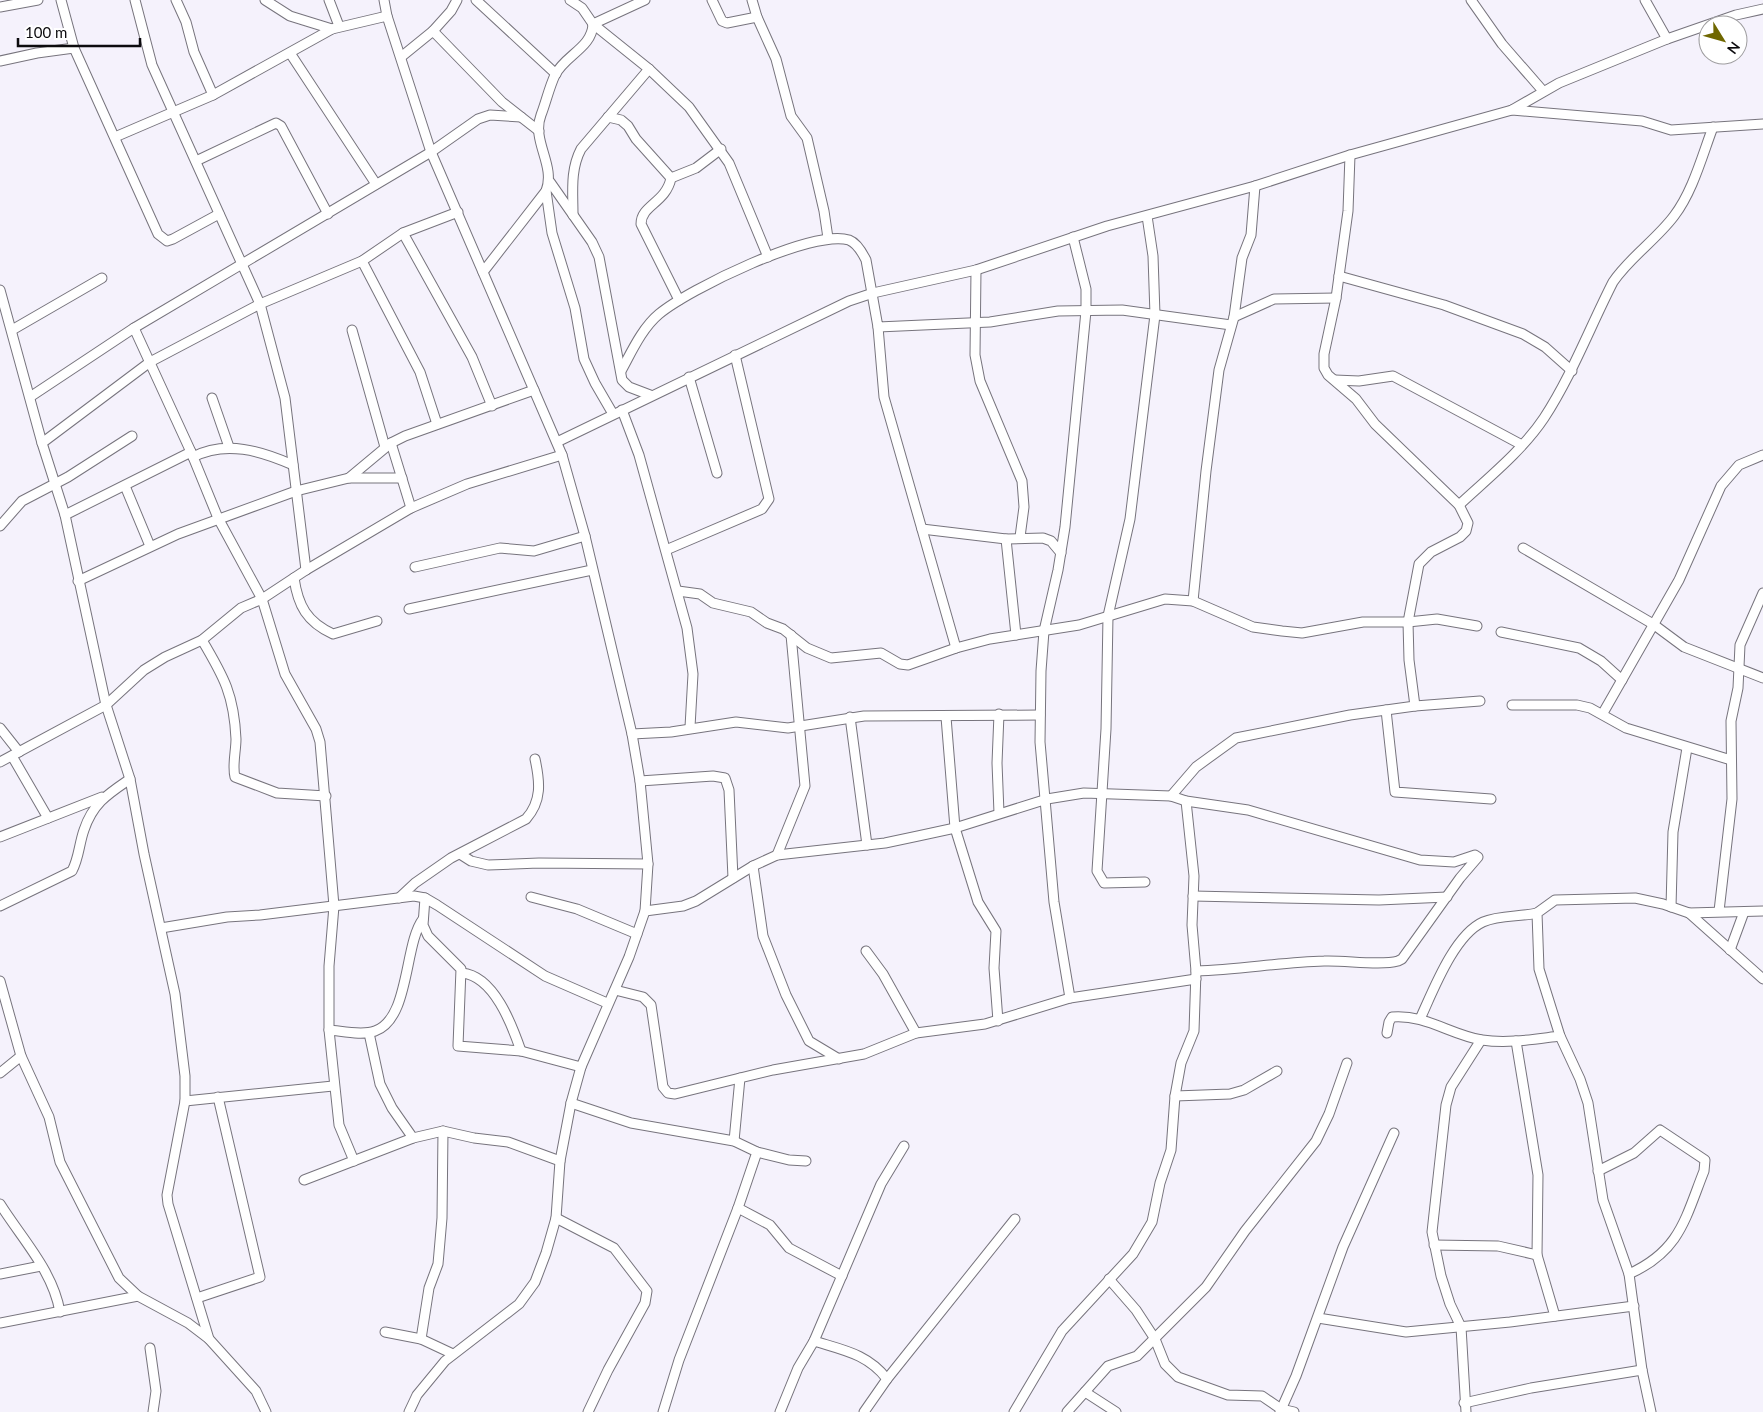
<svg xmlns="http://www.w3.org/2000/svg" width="1763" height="1412" font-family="Lato,sans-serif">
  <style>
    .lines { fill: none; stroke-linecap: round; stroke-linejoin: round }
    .street-casing { stroke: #77747d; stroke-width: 11 }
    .street { stroke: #fff; stroke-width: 9 }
  </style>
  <rect width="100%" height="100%" fill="#f5f2fc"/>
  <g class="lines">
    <g class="street-casing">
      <g id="street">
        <path d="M61 0 74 48 158 234 167 241 173 239 219 214"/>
        <path d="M135 0 152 65 260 304 285 398 306 570"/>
        <path d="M176 0 186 22 194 52 213 95"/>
        <path d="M265 0 290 16 332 29"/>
        <path d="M329 0 339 26"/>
        <path d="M384 0 387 16 431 152 562 455 585 536 632 734 640 781 648 864 645 911 629 957 581 1067 571 1103 560 1161 556 1218 546 1253 535 1282 519 1304 445 1361 417 1395 409 1412"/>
        <path d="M476 0 556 74"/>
        <path d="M570 0 582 8 593 24 649 69 689 107 729 163 768 257"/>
        <path d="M712 0 722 21 727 23 757 17"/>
        <path d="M752 0 757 17 776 59 791 116 807 138 824 211 828 238"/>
        <path d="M1471 0 1502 44 1543 91"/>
        <path d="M1645 0 1667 39"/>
        <path d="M0 7 38 0"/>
        <path d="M593 24 645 0"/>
        <path d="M433 31 451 11 457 0"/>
        <path d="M290 53 376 184"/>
        <path d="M401 57 433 31 502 102 539 131"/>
        <path d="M0 61 37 53 74 48"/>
        <path d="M1512 110 1642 121 1671 130 1763 124"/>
        <path d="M608 117 621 120 628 126 636 139 671 178C666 203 641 205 641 224L679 300"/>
        <path d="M115 137 213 95 332 29 387 16"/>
        <path d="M1350 155 1348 211 1336 298 1324 354V368L1328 375 1356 399 1375 424 1459 505 1468 523 1466 531 1460 537 1431 552 1419 564 1408 622 1409 660 1415 706"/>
        <path d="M196 161 276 123 281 126 328 214"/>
        <path d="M671 178 696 168 721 149"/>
        <path d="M550 182 592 242 599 257 622 380 629 387 650 395"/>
        <path d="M546 191 552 233 575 308 584 359 595 383 613 414"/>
        <path d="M573 215C573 192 570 170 581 149L649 69"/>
        <path d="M403 233 472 357 492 406"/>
        <path d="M362 261 420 372 437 424"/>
        <path d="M976 270 975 355 980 381 1022 481 1024 507 1020 537"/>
        <path d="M483 272 546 191C556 165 531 141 541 115 546 102 549 88 555 75 565 55 592 48 593 24"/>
        <path d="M1339 276 1444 305 1523 334 1545 347 1572 371"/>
        <path d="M0 290 42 443 65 515 106 705 130 779 144 854 175 994 185 1076V1101L167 1195 168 1204 209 1339 256 1391 266 1412"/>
        <path d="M1234 317 1274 299 1336 298"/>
        <path d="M878 327 884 397 956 648"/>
        <path d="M134 328 191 452 218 518 262 599 285 674 316 729 320 742 334 906 329 966V1030L339 1125 354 1161"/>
        <path d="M12 330 102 278"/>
        <path d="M352 330 385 447"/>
        <path d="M621 371C631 353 642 328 659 314 689 289 812 229 849 240 857 243 862 252 866 260L878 327 990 322 1058 311 1122 310 1231 325"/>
        <path d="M689 377 717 473"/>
        <path d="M1335 380 1359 381 1393 376 1522 445"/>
        <path d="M30 397 134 328 431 152 478 119 490 115 521 117"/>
        <path d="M212 398 229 447"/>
        <path d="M622 410 639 455 687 628 693 674 690 727"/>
        <path d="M557 442 849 301 873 293 976 270 1107 226 1255 186 1350 155 1512 110 1559 83 1667 39 1736 15 1763 9"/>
        <path d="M42 443 150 362 260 304 362 261 403 233 458 212"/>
        <path d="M391 443 411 508"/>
        <path d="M193 457C226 440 261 451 293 465"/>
        <path d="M349 478 391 443 405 436 534 390"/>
        <path d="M125 486 150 546"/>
        <path d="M1459 505C1488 478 1522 451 1544 418 1572 375 1590 327 1613 282 1630 257 1656 240 1674 216 1693 191 1702 156 1713 127"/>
        <path d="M65 515 191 452"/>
        <path d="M0 526 22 501 68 477 132 436"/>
        <path d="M922 529 1006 539 1043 538 1051 541 1061 553"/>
        <path d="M1006 539 1016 635"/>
        <path d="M1523 548 1653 624 1684 647 1763 678"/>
        <path d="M666 550 762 509 769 499 735 355"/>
        <path d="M415 567 500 548 534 551 585 536"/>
        <path d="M294 578C298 606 307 622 333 634L377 621"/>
        <path d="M78 581 178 534 296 491 349 478H402"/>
        <path d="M678 591 700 594 713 603 751 612 767 623 783 629 807 648 831 658 881 653 900 664 908 665 956 648 990 639 1079 625 1165 599 1193 601 1253 627 1282 631 1302 633 1363 622H1408L1437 619 1477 626"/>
        <path d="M1193 601 1206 471 1219 370 1234 317 1242 258 1251 235 1255 186"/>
        <path d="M409 609 592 570"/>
        <path d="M1501 632 1579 648 1601 661 1622 680"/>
        <path d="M202 640C224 677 234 695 236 739 236 751 232 766 235 777L277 793 326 796"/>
        <path d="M1512 705H1577L1590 708 1626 728 1731 760"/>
        <path d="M1386 710 1395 792 1491 799"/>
        <path d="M1603 713 1679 580 1721 486 1739 465 1763 455"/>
        <path d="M850 717 867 845"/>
        <path d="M946 717 955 828 978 902 996 931 994 968 998 1021"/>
        <path d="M0 728 19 752"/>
        <path d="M632 734 671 732 736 722 788 728 864 716 1040 715"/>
        <path d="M12 756 48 818"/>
        <path d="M0 762 106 705 144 670 165 657 202 640 241 608 262 599 306 570 411 508 467 484 562 455"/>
        <path d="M640 781 713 776 725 778 729 790 733 878"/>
        <path d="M1171 796 1196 767 1236 738 1350 715 1415 706 1480 701"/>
        <path d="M999 813 997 763 999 714"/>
        <path d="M0 837 102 797"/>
        <path d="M460 854 471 861 488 865 539 863 648 864"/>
        <path d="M777 855 805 786 791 635"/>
        <path d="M753 866 763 936 786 995 809 1041 839 1059"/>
        <path d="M1145 882 1104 883 1097 871 1106 729 1108 616 1130 519 1155 315 1153 256 1147 216"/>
        <path d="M1193 896 1379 900 1447 897"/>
        <path d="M531 897 577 909 637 934"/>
        <path d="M399 898 415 883 451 858 526 819C542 801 540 782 535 759"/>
        <path d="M425 898 423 925 428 936 461 969 458 1046 521 1051 581 1067"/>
        <path d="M0 906 72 871C79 858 79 844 84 830 93 803 108 794 130 779"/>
        <path d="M1671 907 1673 832 1687 748"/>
        <path d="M645 911 683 906 696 901 753 866 777 855 885 843 918 836 955 828 1047 799 1084 793 1171 796 1186 801 1248 810 1420 860 1454 862 1475 855 1478 857 1460 878 1402 959 1398 961C1380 966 1345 960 1324 961 1281 962 1239 970 1196 971"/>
        <path d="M1719 911 1732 799 1731 721 1738 688 1740 645 1763 593"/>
        <path d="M1689 913 1763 979"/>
        <path d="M161 928 227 917 260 915 414 896 425 898 437 905 545 976 607 1003"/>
        <path d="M1730 950 1744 912"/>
        <path d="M866 951 883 974 916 1033"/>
        <path d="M462 973C494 976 512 1025 521 1051"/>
        <path d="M0 981 21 1056 49 1117 60 1162 119 1278 138 1296 188 1323 209 1339"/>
        <path d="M615 990 643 997 651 1005 663 1087 668 1093 675 1094 740 1078"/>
        <path d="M1070 998 1054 902 1040 742 1041 671 1044 631 1058 570 1065 527 1086 311V289L1073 237"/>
        <path d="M1420 1019C1433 991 1454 935 1483 922 1499 915 1520 917 1537 913"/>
        <path d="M329 1030C342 1031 362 1036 375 1031 410 1019 404 944 423 919"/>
        <path d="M369 1033 380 1084 392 1108 413 1138"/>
        <path d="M1387 1033 1389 1022 1392 1017C1425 1014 1451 1035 1482 1040 1508 1044 1535 1039 1560 1036"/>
        <path d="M1516 1041 1538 1175 1537 1255 1555 1316"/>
        <path d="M0 1073 21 1056"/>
        <path d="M1175 1096 1230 1094 1244 1090 1277 1071"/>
        <path d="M185 1101 333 1086"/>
        <path d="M571 1103 631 1123 734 1141 757 1152 738 1208 770 1225 789 1248 842 1276"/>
        <path d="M734 1141 740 1078 773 1070 864 1054 916 1033 985 1024 1070 998 1196 979"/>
        <path d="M757 1152 789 1160 806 1161"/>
        <path d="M1598 1171 1634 1153 1660 1130 1705 1160 1704 1171C1685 1219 1680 1251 1629 1274"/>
        <path d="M304 1180 413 1138 443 1131 474 1138 508 1142 560 1161"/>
        <path d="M0 1204C22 1239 53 1271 60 1312"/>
        <path d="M556 1218 614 1248 647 1291 645 1303 608 1370 588 1412"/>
        <path d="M1434 1245 1498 1246 1537 1255"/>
        <path d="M0 1274 41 1266"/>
        <path d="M1109 1279 1136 1310 1155 1339 1165 1364 1178 1377 1228 1395 1262 1396 1281 1409 1294 1412"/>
        <path d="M197 1298 260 1277 218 1097"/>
        <path d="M1318 1318 1406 1332 1510 1322 1634 1306"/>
        <path d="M0 1323 138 1296"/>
        <path d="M385 1332 421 1339 453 1354"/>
        <path d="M421 1339 429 1288 438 1264 442 1218 443 1131"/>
        <path d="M814 1341C843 1350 868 1354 887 1379"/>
        <path d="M150 1348 156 1391 153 1412"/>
        <path d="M1085 1392 1116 1412"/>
        <path d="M1464 1403 1531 1388 1642 1370"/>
        <path d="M663 1412 679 1360 738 1208"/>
        <path d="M780 1412 798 1368 814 1341 881 1184 904 1146"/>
        <path d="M864 1412 887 1379 1015 1219"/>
        <path d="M1014 1412 1062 1331 1133 1254 1152 1222 1160 1183 1171 1150 1175 1096 1181 1063 1194 1031 1196 971 1192 925 1194 876 1186 801"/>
        <path d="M1067 1412 1108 1366 1137 1356 1206 1287 1245 1231 1316 1141 1329 1114 1347 1063"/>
        <path d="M1280 1412 1296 1376 1343 1247 1394 1133"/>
        <path d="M1466 1412 1461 1327 1450 1304 1441 1276 1432 1232 1446 1105 1451 1087 1481 1040"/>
        <path d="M1651 1412 1642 1370 1629 1274 1603 1200 1588 1103 1580 1079 1560 1036 1539 969 1537 913 1555 900 1635 898 1663 904 1689 913 1763 911"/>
      </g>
    </g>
    <use href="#street" class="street"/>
  </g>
  <g transform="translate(1723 40) rotate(127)"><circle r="24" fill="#ffffff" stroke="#9e9d9f"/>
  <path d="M0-4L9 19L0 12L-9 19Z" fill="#6f6700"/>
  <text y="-8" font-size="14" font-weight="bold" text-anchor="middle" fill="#0c0b0e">N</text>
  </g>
  <path d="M18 38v8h122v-8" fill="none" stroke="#0c0b0e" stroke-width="2.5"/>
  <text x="25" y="38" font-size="15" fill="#0c0b0e" stroke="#ffffff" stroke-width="4" paint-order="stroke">100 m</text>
</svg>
